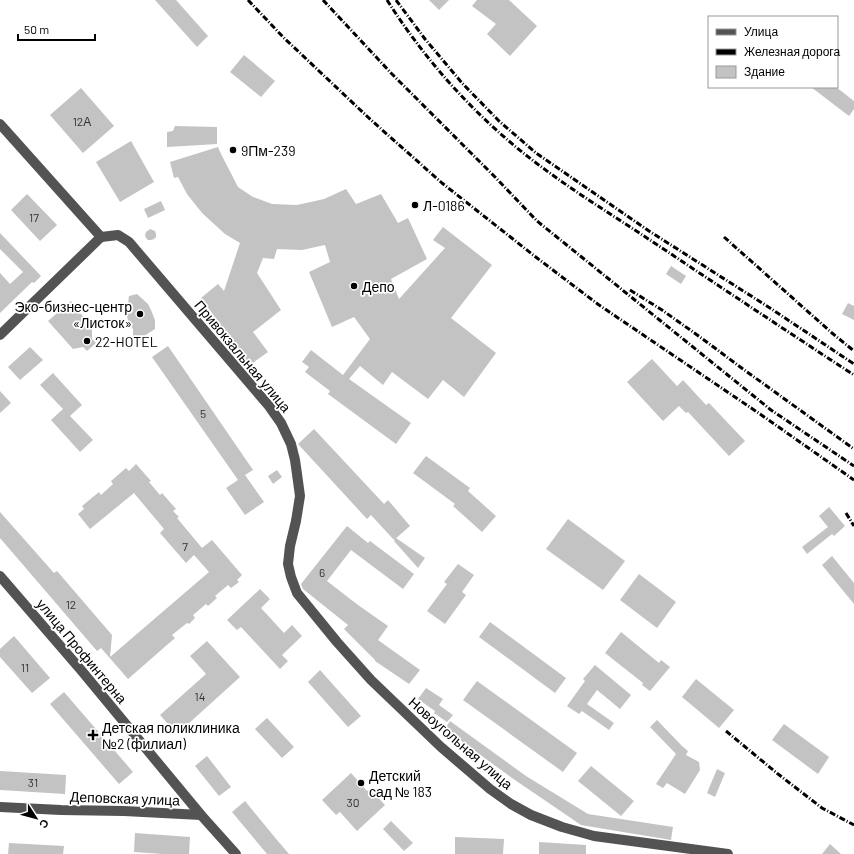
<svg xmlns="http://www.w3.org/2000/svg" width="854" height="854" font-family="Barlow,sans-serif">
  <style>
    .building { fill: #c3c3c3 }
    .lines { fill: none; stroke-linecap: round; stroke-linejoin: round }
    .minor { stroke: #535353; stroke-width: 10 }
    .rail { stroke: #000; stroke-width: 3; stroke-dasharray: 6 2 1 2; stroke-linecap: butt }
    .poi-dot { fill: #000; stroke: #fff; stroke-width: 1.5 }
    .labels { text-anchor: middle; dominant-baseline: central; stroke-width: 3.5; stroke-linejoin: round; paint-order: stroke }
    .number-label { font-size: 12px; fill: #313131 }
    .poi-label { font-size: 14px; fill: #000; stroke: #fff; text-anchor: start }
    .street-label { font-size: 14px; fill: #000; stroke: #fff }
  </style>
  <rect width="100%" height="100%" fill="#fff"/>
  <g class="building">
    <path d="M155 0H176L208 36 197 47Z"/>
    <path d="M429 0H449L439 10Z"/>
    <path d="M477 0H509L537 26 510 56 487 34 496 24 472 6Z"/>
    <path d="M244 55 275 81 261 97 230 72Z"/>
    <path d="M811 87H836L854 101V109L849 116Z"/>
    <path d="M81 88 114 126 83 153 50 115Z"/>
    <path d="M175 126 217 127V144L167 147V132L173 131Z"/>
    <path d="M131 141 154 182 120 202 96 162Z"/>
    <path d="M218 147 221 154 238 187 253 197 272 204 297 205 324 199 346 189 356 204 381 194 398 223 408 218 427 259 391 279 399 299 445 248 433 240 443 227 492 265 451 318 496 353 464 397 443 380 428 399 392 372 383 385 360 366 349 379 411 423 396 444 328 394 330 391 305 372 309 367 302 362 311 350 343 375 370 339 354 317 332 327 309 272 330 262 325 245 302 250 277 249 274 259 263 258 257 273 281 310 253 332 268 352 250 365 201 298 218 284 224 291 240 243 225 234 202 213 187 194 178 177 174 178 170 162Z"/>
    <path d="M27 194 57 225 40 241 11 210Z"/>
    <path d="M161 201 165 210 148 218 144 209Z"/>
    <path d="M150 229 155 231 156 234V237L154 239 151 240H148L146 238 145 235 146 232Z"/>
    <path d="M0 233 41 276 34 283 32 282 0 313V273L10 284 23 272 0 249Z"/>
    <path d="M671 266 686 276 681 284 666 274Z"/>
    <path d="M137 294 148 304 151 310 155 320V329L141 338H133V329L129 323 127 317V310L129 296Z"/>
    <path d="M71 301 81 312 80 313 92 326V339L96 343 87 351 83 347 73 349 48 321Z"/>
    <path d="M848 303 854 306V320L842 314Z"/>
    <path d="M168 346 253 470 245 475 264 502 245 515 226 488 238 480 152 357Z"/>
    <path d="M30 347 43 360 20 380 8 367Z"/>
    <path d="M652 359 677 386 683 380 706 405 709 403 745 441 729 456 688 412 686 413 679 406 663 421 627 382Z"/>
    <path d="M53 373 82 405 70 416 93 440 80 452 51 420 63 409 40 385Z"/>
    <path d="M0 391 11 403 0 413Z"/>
    <path d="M314 429 384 504 388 500 410 526 394 540 371 515 367 519 298 444Z"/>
    <path d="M426 456 470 488 468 491 496 516 482 532 453 506 455 504 413 473Z"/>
    <path d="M136 464 151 481 149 482 160 495 162 493 176 509 173 511 179 517 177 518 202 548 212 540 242 575 237 580 239 582 231 588 228 585 215 596 217 598 208 606 206 604 193 615 195 618 189 624 187 623 172 635 175 638 128 679 101 648 97 651 0 538V512L54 573 57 571 112 635 110 657 209 572 194 555 186 563 160 533 164 529 134 493 90 529 78 514 84 509 82 506 99 492 101 495 113 484 111 481 126 468 129 471Z"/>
    <path d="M277 470 282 477 273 484 268 476Z"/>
    <path d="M829 507 845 526 834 536 832 534 807 554 802 547 828 527 819 516Z"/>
    <path d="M568 519 625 561 603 590 546 549Z"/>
    <path d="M347 526 368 543 370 541 414 574 403 589 351 550 327 581 358 605 388 626 378 640 420 670 409 684 375 661V660L344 629 348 625 303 589 301 584Z"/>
    <path d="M396 538 425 558 418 568 394 541Z"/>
    <path d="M832 556 854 583V604L822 565Z"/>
    <path d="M458 564 474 575 462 592 466 595 445 624 427 611 447 584 444 582Z"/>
    <path d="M639 574 676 602 657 628 620 600Z"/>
    <path d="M260 589 270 599 261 608 284 633 292 625 302 636 282 655 288 661 280 669 241 627 237 630 227 620Z"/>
    <path d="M490 622 566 678 555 693 479 637Z"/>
    <path d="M621 632 659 663 661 660 670 667 650 691 642 685 643 683 605 653Z"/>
    <path d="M14 636 50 678 32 693 0 657V649Z"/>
    <path d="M207 641 240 677 177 734 160 715 206 674 190 656Z"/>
    <path d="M595 665 631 695 620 709 597 690 587 704 614 723 609 730 582 711 579 714 567 706 585 681 583 679Z"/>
    <path d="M320 670 361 716 348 727 308 682Z"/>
    <path d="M696 679 734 710 719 728 682 697Z"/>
    <path d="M477 681 577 753 563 772 463 700Z"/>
    <path d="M426 688 443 699 439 705 453 715 447 722 434 713 435 711 418 699Z"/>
    <path d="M64 692 133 772 119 784 50 704Z"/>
    <path d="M267 718 294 747 282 758 255 729Z"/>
    <path d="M657 720 682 746 688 751 686 755 699 762 700 770 685 794 667 783 663 788 656 784 676 754 650 727Z"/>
    <path d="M450 721 526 776 588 814 673 827 671 840 581 825 512 778 445 729Z"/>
    <path d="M784 724 829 757 818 774 772 740Z"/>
    <path d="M207 756 231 787 219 796 195 766Z"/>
    <path d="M591 766 634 801 621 816 578 781Z"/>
    <path d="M717 769 725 773 715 797 707 793Z"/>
    <path d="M0 771 66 775 65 794 0 790Z"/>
    <path d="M351 773 367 791 370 789 385 805 357 831 340 812 336 815 322 800Z"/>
    <path d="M245 801 277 840 289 854H267L232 812Z"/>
    <path d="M391 821 413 843 404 851 383 829Z"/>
    <path d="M135 833 190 837 189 854H162L134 852Z"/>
    <path d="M455 837 504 839 503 854H455Z"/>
    <path d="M539 842 586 845V854H539Z"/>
    <path d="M9 843 64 846 63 854H8Z"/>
    <path d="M830 844 841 854H822Z"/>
  </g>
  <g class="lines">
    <g class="minor">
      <path d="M0 124 101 237"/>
      <path d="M101 237 118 235 129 242 269 406 281 423 291 444 295 460 297 474 300 496 296 521 290 546 288 564 291 577 297 593 337 642 371 680 441 747 490 789 511 804 531 815 562 827 594 836 728 854"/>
      <path d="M0 335 101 237"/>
      <path d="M0 576 81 670 201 815 236 854"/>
      <path d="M0 807 61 810 124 811 201 815"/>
    </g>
    <g class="rail">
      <path d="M248 0 283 37 371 120 442 183 537 258 599 305 760 414 854 480"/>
      <path d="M323 0 391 73 495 177 537 221 771 410 854 466"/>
      <path d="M387 0C425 60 474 115 531 159 571 190 614 216 656 244 722 288 788 332 854 375"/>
      <path d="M396 0 425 39 462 83 499 121 536 153 649 231 770 308 854 364"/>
      <path d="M724 237 832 333 854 351"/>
      <path d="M630 290 662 310 700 337 743 369 854 449"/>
      <path d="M846 513 854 526"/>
      <path d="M726 731 778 774 822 808 854 825"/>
    </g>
  </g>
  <g class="poi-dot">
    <circle cx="233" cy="150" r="4"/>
    <circle cx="415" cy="205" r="4"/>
    <circle cx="354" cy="286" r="4"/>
    <circle cx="140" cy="314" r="4"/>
    <circle cx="87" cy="341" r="4"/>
    <path d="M91 729h4v4h4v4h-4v4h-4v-4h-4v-4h4z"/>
    <circle cx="361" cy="783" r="4"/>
  </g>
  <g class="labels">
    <g class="number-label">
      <text x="82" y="121">12А</text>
      <text x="34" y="217">17</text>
      <text x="203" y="413">5</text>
      <text x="185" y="546">7</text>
      <text x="322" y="572">6</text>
      <text x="71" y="604">12</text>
      <text x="25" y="667">11</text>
      <text x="200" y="696">14</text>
      <text x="33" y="782">31</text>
      <text x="353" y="802">30</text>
    </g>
    <g class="poi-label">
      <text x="241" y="150">9Пм-239</text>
      <text x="423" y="205">Л-0186</text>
      <text x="362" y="286">Депо</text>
      <text x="132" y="306" text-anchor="end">Эко-бизнес-центр<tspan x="132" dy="16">«Листок»</tspan></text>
      <text x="95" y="341">22-HOTEL</text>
      <text x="102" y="727">Детская поликлиника<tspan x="102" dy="16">№2 (филиал)</tspan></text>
      <text x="369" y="775">Детский<tspan x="369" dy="16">сад № 183</tspan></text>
    </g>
    <g class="street-label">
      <text transform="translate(243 356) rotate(50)">Привокзальная улица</text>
      <text transform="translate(82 651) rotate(50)">улица Профинтерна</text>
      <text transform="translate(461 743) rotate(41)">Новоугольная улица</text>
      <text transform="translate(125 798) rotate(2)">Деповская улица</text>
    </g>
  </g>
  <rect x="708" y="16" width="130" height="72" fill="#ffffff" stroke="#999999"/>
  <rect x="716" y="29" width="20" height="6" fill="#535353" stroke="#999999"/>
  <text x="744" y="36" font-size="12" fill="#000000">Улица</text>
  <rect x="716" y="49" width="20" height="6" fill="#000000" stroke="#999999"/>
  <text x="744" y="56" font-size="12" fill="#000000">Железная дорога</text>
  <rect x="716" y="66" width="20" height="12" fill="#c3c3c3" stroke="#999999"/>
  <text x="744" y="76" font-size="12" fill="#000000">Здание</text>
  <g transform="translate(36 818) rotate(126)" stroke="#ffffff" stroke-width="3" paint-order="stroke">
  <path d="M0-3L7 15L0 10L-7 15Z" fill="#000000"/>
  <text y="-6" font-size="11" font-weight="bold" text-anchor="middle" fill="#000000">С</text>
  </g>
  <path d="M18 34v6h77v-6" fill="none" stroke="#000000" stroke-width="2"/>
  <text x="24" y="34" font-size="12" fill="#000000" stroke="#ffffff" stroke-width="3" paint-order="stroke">50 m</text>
</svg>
